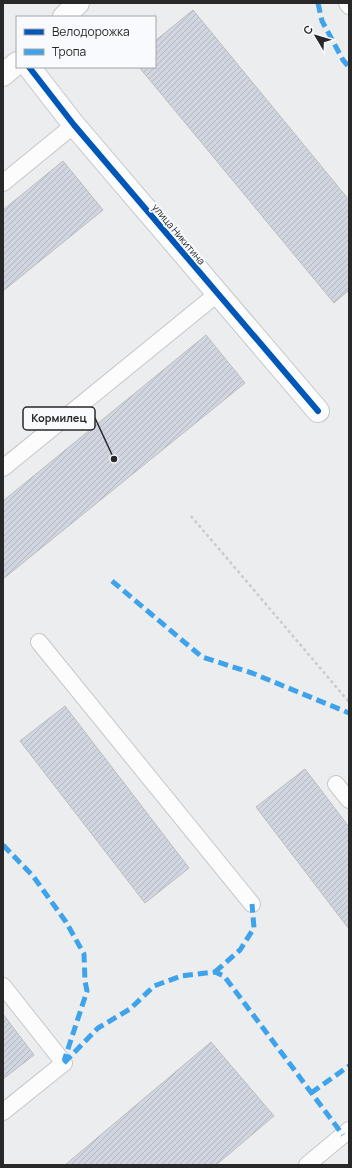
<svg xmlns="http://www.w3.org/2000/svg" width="352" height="1168" font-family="Manrope,sans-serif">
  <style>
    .building { fill: url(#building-hatch); stroke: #bdbec0 }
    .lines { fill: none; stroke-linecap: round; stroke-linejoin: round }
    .lane-casing { stroke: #c6c7c8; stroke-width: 18 }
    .street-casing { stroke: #c6c7c8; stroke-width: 24 }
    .path { stroke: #cbcbcc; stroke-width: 2.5; stroke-dasharray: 3 3; stroke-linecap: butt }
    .lane { stroke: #fcfcfd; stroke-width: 16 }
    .street { stroke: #fcfcfd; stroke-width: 22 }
    .quiet { stroke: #3ea3eb; stroke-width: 5; stroke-dasharray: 10 5; stroke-linecap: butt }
    .cycleway-casing { stroke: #f9fafd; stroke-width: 8 }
    .cycleway { stroke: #0057b8; stroke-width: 6 }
    .labels { text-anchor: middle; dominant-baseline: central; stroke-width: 4; stroke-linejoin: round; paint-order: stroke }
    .street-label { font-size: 10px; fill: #282829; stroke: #f9fafd }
    .leader { fill: none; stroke: #282829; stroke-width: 1.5 }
    .callout-dot { fill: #282829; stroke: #f9fafd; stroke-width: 1.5 }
    .callout { fill: #f9fafd; stroke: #282829; stroke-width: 1.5 }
    .callout-label { font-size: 11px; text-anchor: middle; font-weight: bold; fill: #282829 }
  </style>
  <defs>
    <pattern id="building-hatch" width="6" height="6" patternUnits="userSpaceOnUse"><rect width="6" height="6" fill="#d0d5df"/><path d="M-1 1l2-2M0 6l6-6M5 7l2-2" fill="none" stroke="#b3b7bf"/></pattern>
  </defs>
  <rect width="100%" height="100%" fill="#ecedef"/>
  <g class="building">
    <path d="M193 10 349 200V290L334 303 139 67H155V41Z"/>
    <path d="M63 161 103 210 3 291V210Z"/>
    <path d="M206 335 245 383 3 579V501Z"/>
    <path d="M65 706 189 868 145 903 20 741Z"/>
    <path d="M305 769 349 827V929L256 807Z"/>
    <path d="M3 1014 34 1055 3 1079Z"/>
    <path d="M211 1042 274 1116 216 1165H65Z"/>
  </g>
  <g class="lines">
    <g class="lane-casing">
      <g id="lane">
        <path d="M347 3 349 6"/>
        <path d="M3 183 74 125"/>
        <path d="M3 468 217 294"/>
        <path d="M39 642 252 904"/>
        <path d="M336 784 349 800"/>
        <path d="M3 986 64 1063 3 1112"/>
        <path d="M307 1165 349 1130"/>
      </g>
    </g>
    <g class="street-casing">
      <g id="street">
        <path d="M64 17 78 3"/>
        <path d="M29 67 74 125 318 411"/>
        <path d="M3 75 17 63"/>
      </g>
    </g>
    <path class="path" d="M191 516 349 702"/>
    <use href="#lane" class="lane"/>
    <use href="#street" class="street"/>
    <g class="quiet">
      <path d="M318 3 322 21 343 60 349 67"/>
      <path d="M112 581 202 657 252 673 349 713"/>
      <path d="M3 845 33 876 66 922 84 954 85 981 87 991 64 1061"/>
      <path d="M215 972 240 950 254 928 252 904"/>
      <path d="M64 1063 98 1028 130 1009 154 986 181 976 215 972 224 976 343 1135"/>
      <path d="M311 1093 349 1066"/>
    </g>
    <g class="cycleway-casing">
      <path id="cycleway" d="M29 67 74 125 318 411"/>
    </g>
    <use href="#cycleway" class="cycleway"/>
  </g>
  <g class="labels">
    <g class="street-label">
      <text transform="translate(179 234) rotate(50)">улица Никитина</text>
    </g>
  </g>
  <path class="leader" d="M114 459L95 418"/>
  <circle class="callout-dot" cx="114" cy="459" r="4"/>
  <rect class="callout" x="23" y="407" width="72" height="23" rx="4"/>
  <g class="callout-label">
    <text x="59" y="422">Кормилец</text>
  </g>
  <rect width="352" height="1168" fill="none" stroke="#282829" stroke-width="8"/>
  <rect x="16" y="16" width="140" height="52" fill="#f9fafd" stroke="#a5a6a8"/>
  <rect x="24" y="29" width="20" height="6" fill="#0057b8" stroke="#a5a6a8"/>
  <text x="52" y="36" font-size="12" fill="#282829">Велодорожка</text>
  <rect x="24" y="49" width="20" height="6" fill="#3ea3eb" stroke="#a5a6a8"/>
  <text x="52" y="56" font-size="12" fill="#282829">Тропа</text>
  <g transform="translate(316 36) rotate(308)" stroke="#f9fafd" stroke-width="3" paint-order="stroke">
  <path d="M0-3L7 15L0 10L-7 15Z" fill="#282829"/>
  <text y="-6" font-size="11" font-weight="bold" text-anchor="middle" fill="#282829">С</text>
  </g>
</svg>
